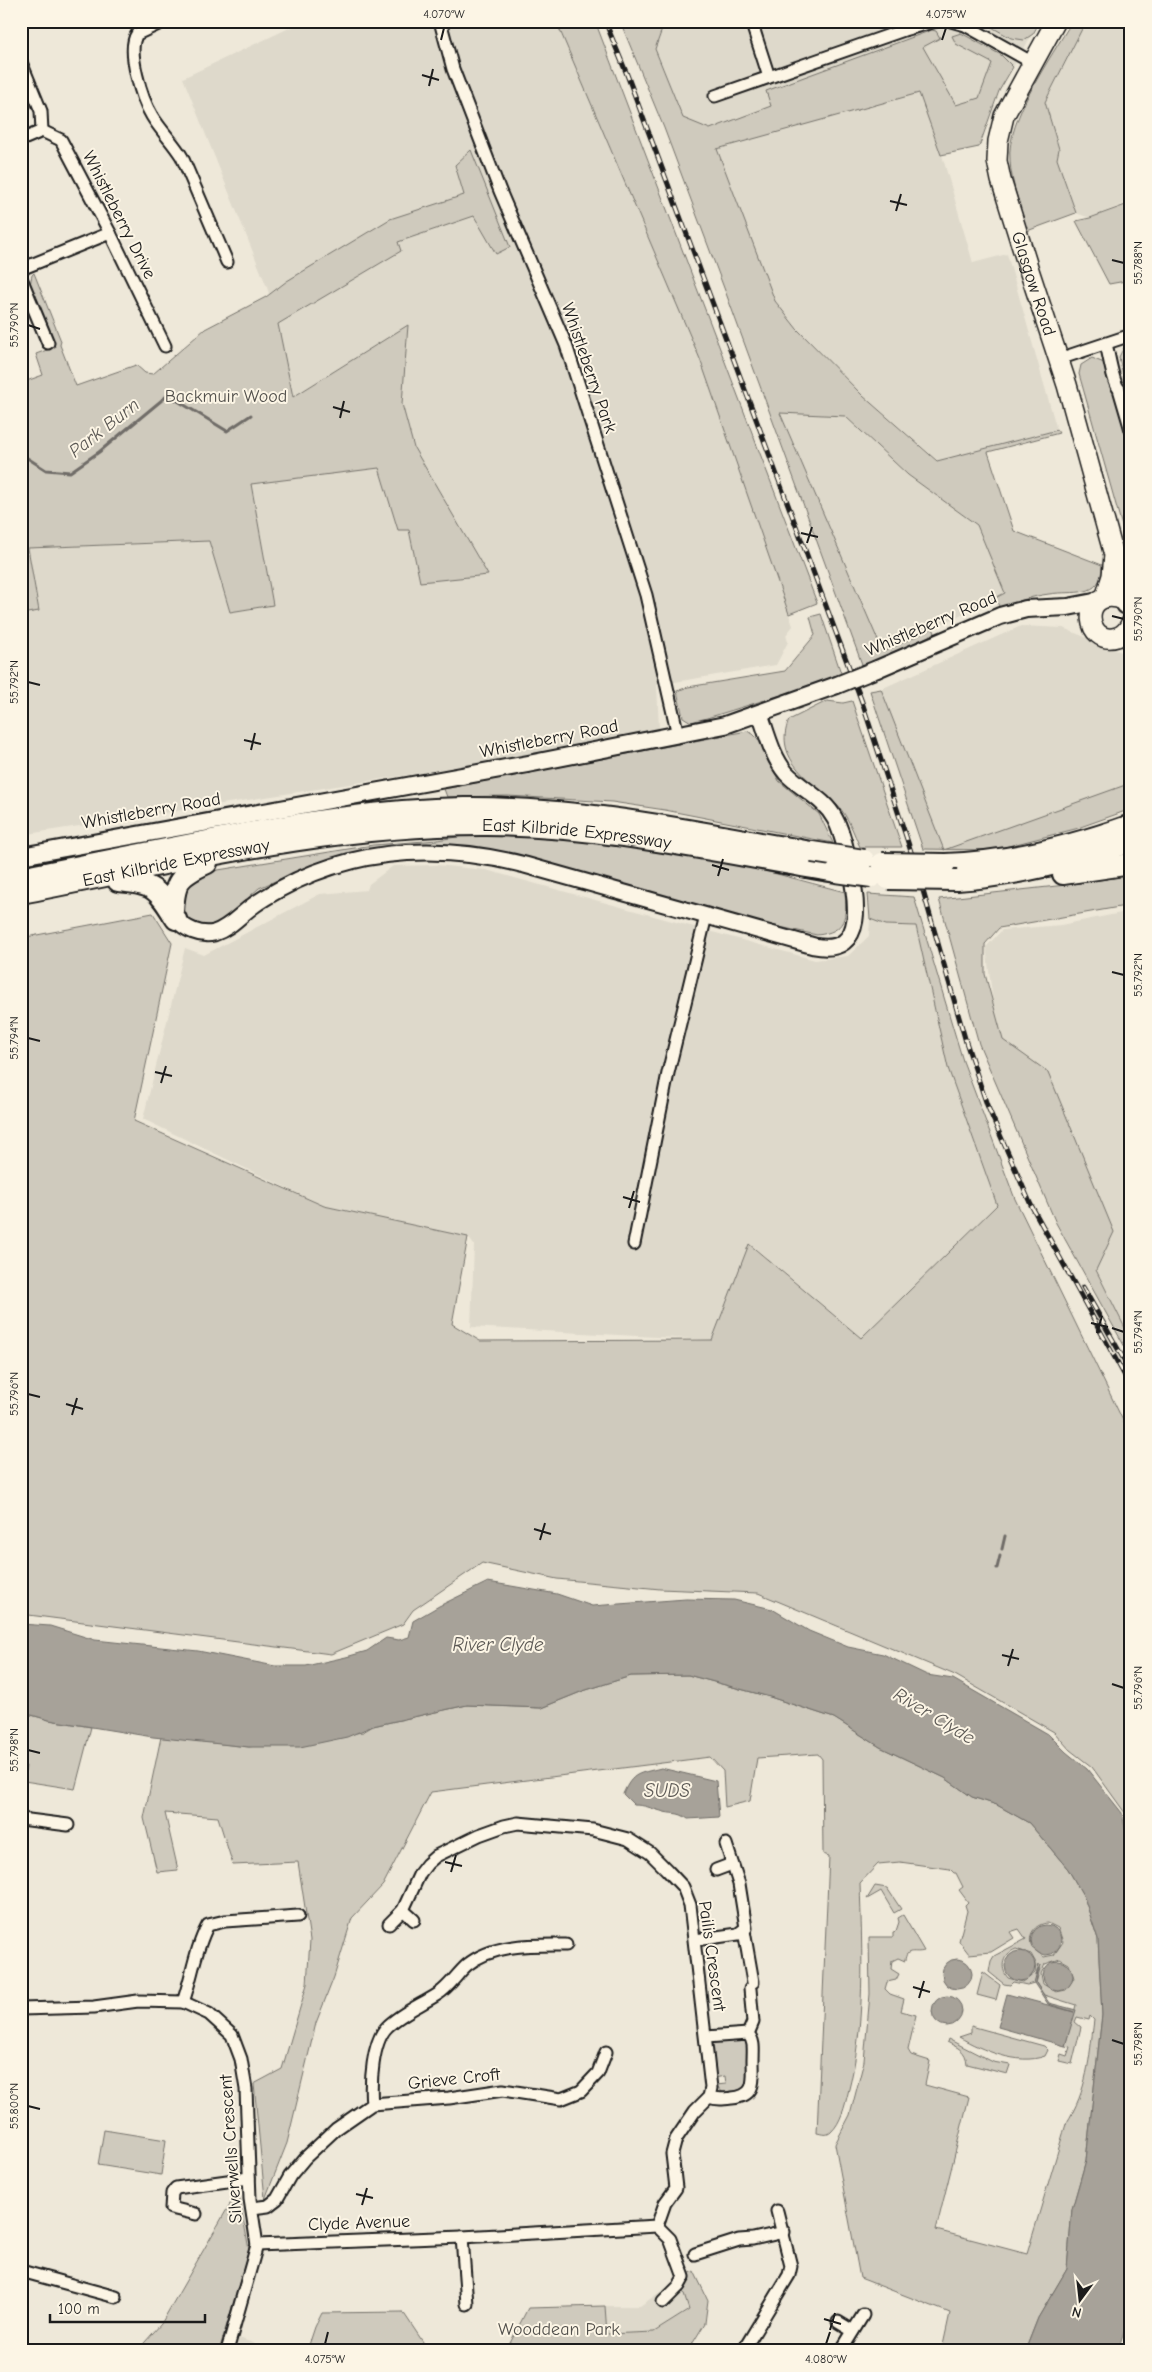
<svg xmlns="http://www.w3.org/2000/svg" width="1152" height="2372" font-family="'Comic Neue',sans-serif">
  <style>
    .built { fill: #ded9cb }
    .green { fill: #cfcabd; stroke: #76736c; fill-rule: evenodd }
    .water { fill: #a7a299; stroke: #6f6c67 }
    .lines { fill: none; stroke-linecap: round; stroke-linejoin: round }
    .stream { stroke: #6f6c67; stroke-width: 3 }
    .minor-casing { stroke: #1c1c1c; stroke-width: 15 }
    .tertiary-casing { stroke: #1c1c1c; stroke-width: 19 }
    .secondary-casing { stroke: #1c1c1c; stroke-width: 20 }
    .primary-casing { stroke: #1c1c1c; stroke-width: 22 }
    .trunk-casing { stroke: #1c1c1c; stroke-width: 24 }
    .minor { stroke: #fcf5e5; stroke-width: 11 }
    .tertiary { stroke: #fcf5e5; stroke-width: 15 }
    .secondary { stroke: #fcf5e5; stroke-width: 16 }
    .primary { stroke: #fcf5e5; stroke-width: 19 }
    .trunk { stroke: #fcf5e5; stroke-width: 20 }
    .rail-casing { stroke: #1c1c1c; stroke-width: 5 }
    .rail { stroke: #fcf5e5; stroke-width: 3; stroke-dasharray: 9; stroke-linecap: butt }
    .secondary-bridge-casing { stroke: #1c1c1c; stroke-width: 20; stroke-linecap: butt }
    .trunk-bridge-casing { stroke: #1c1c1c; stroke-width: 24; stroke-linecap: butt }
    .secondary-bridge { stroke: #fcf5e5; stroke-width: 16 }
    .trunk-bridge { stroke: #fcf5e5; stroke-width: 20 }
    .ticks { fill: none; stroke: #1c1c1c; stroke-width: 2 }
    .labels { text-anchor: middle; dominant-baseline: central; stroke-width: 4; stroke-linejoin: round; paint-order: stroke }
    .street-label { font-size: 18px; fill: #1c1c1c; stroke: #fcf5e5 }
    .park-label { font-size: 18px; fill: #52504c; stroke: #fcf5e5 }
    .water-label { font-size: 19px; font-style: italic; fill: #5b5854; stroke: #fcf5e5 }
    .neatline { fill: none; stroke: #1c1c1c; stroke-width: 2 }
    .ticks-label { font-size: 12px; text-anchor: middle; fill: #1c1c1c }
  </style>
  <rect width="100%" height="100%" fill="#eee8d9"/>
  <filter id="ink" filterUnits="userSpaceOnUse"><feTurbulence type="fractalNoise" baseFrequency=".02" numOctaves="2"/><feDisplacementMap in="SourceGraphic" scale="10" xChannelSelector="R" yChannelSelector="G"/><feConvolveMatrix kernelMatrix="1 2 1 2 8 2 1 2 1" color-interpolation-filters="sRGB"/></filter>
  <g filter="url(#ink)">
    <g class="built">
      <path d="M304 21H556L700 359 746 485 793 626 786 635 788 642 776 665 657 685 659 728 576 749 21 835V614L39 611 28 548 209 541 230 612 273 605 251 484 379 467 398 530H409L420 581 488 575 414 448 402 404 408 326 292 397 278 324 267 287 183 78Z"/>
      <path d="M665 21H1040L999 91 979 147 942 155 973 263 1007 254 1057 430 938 461 863 396 797 329 775 301 757 256 683 118 655 49Z"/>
      <path d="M1086 21H1131V201L1090 218 1076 213 1057 159 1059 149 1045 102Z"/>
      <path d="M780 413 845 416 908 475 977 525 1006 593 883 652Z"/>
      <path d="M1021 626 1063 628 1131 656V784L943 851 881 689Z"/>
      <path d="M436 865 486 870 815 960 848 956 869 936 870 919 886 925 916 926 948 1068 997 1206 861 1338 750 1244 712 1340 471 1327 474 1245 468 1237 324 1206 143 1119 185 948 204 955 320 894 367 890 369 884 393 866Z"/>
      <path d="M1131 911V1340L1007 1087 998 1042 986 947 1002 930 1061 925Z"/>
      <path d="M679 2279 690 2310 654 2332 607 2334 605 2306H640Z"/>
      <path d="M236 2337 275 2351H232Z"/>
    </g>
    <g class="green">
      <path d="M556 21H595L817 603 789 614 700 359Z"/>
      <path d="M620 21H665L655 49 683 118 710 129 771 106 766 91 932 30 936 31 940 38 923 47 956 105 979 98 992 63 956 44 952 36 961 33 1001 55 1013 67 999 91 979 147 941 155 919 93 717 149 775 301 797 329 863 396 937 461 1057 430 1059 433 988 452 1014 531 1102 565C1102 600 1074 590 1049 594 1032 596 1016 602 1000 608L995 598 1005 593 977 525 908 475 845 416 780 413 883 652 933 628 935 633 863 667 727 296 664 128Z"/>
      <path d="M981 21H1040L1033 34 1024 40 1011 38Z"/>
      <path d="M1072 21H1086L1045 102 1059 149 1057 159 1076 213 1027 231C1021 208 1011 183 1010 160 1006 119 1052 57 1072 21Z"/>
      <path d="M471 150 510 247 496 254 474 216 398 242 401 251 278 324 293 397 408 325 402 404 414 448 488 575 420 582 409 530H398L379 468 251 484 273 605 230 612 209 541 28 548 39 611 21 614V383L43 375 36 354 55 347 30 285 32 275 34 273 61 341 60 345 76 386 136 365 145 373 153 374 205 329 266 297 287 281 390 219 464 195 455 165Z"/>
      <path d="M1131 203V280L1109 284 1076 221 1090 218Z"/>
      <path d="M1131 344V370L1124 380 1119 357 1124 347Z"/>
      <path d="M1092 358 1104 363 1110 375 1131 451V558L1079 374 1081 365Z"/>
      <path d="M821 614 842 676 707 718 691 722 683 717 677 691 688 687 785 671 815 635 810 617Z"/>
      <path d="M881 689 944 850 1131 783V809L1075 829 993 850 923 849 870 691Z"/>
      <path d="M827 701 843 703 852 701 902 847H860C854 834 848 816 838 806 814 783 772 760 789 720Z"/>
      <path d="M747 731 753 734 758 739 779 781 819 814 833 843 665 810 612 802 508 796 447 797 444 789Z"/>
      <path d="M515 834C582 840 649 847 715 860 759 868 802 881 845 892 847 917 846 932 817 935L701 910 526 860 348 856 289 875 259 888 222 921 210 925H200L189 919 181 909 188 880 212 871 373 845 437 840 470 835Z"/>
      <path d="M1131 875V905L999 928 985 944V974L1003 1040 1048 1072 1114 1232 1096 1270 1131 1340V1358L1056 1223 979 1044 939 899 1075 884Z"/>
      <path d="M868 894 914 897 963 1061 1015 1199 1131 1437V1837L1128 1817 1092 1767 1070 1750 1054 1732 955 1675 758 1593 660 1589 557 1579 482 1563 413 1610 403 1624 331 1654 21 1614V938L153 913 172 943 134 1121 324 1206 468 1237 452 1324 480 1341 712 1340 749 1244 861 1338 997 1205 948 1068 916 926 886 925 870 919Z"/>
      <path d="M688 1675 770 1697 834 1718 880 1747 945 1778 972 1797 997 1805 1029 1823 1068 1869 1084 1897 1098 1939 1102 2015 1086 2160 1072 2209 1067 2269 1038 2318 1025 2351H940L942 2350 950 2313 860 2278 835 2144 850 2115 864 2061 870 1994 869 1937H893V1932L896 1931 899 1922 898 1918 903 1915 924 1951C915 1954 906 1947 905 1961L898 1958 892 1961 891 1969 899 1974 896 1980 887 1982 885 1989 890 1994 904 1999 901 2011 916 2015 908 2050 911 2055 930 2061 925 2085 969 2097 936 2230 1027 2254 1066 2124C1088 2089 1089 2059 1094 2020L1090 2016 1089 2020 1077 2017 1075 2022 1081 2027 1072 2064 1059 2061 1061 2054 1067 2056 1070 2047 1065 2046 1076 2005 1044 1995 1036 1983 1041 1965 1034 1983 1027 1985 1013 1982 1010 1985 1004 1984 989 1972 991 1961 994 1956 1026 1939 1019 1929 1010 1932 1014 1938 991 1952 969 1954 959 1941 967 1911 965 1905 968 1902 959 1890 963 1887 956 1873H954L950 1869 900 1862 878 1864 860 1883C862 1954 866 2024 848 2093 845 2105 841 2123 831 2132 827 2136 822 2134 817 2133L829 1856 823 1854 822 1759 818 1754 757 1758 750 1801 725 1807 723 1771 710 1757 431 1792 383 1885 352 1918 334 1977 316 2023 287 2143 265 2199 254 2084 282 2069 307 1984 310 1940 298 1862 233 1865 218 1817 165 1813 178 1870 157 1872 144 1818 161 1737 249 1747 363 1732 373 1726 467 1705 541 1708 583 1691 631 1676ZM1048 1923 1058 1928 1063 1942 1054 1955 1044 1957 1032 1948C1027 1935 1034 1924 1048 1923ZM1016 1949 1031 1954 1036 1963 1035 1973 1023 1982 1008 1978C999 1967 1003 1954 1016 1949ZM1060 1959 1069 1964 1074 1978 1066 1990 1056 1992 1043 1984 1041 1974 1045 1964Z"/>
      <path d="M21 1712 49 1720 91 1727 75 1789 24 1781 26 1766 21 1764Z"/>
      <path d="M875 1886 887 1888 901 1909 894 1913 881 1891 867 1899Z"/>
      <path d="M983 1972 1000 1985 996 2000 977 1995Z"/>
      <path d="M971 2026 1044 2046 1048 2050 1045 2056C1018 2066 982 2050 959 2037L971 2033Z"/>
      <path d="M742 2037 749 2046 748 2083 741 2091 723 2093 716 2085 726 2084 725 2076 714 2078 711 2047 713 2042Z"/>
      <path d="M948 2039 993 2062 1010 2065 1007 2074 967 2064C966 2050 958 2048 947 2042Z"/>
      <path d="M104 2130 166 2140 161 2175 98 2165Z"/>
      <path d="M238 2190 249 2250 219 2351H137L161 2324Z"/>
      <path d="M694 2271 708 2300 705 2323 688 2351H506L528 2308 605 2306 607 2334 654 2332 689 2310 679 2279Z"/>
      <path d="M403 2312 429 2351H307L315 2327 322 2313Z"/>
    </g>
    <g class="water">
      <path d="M488 1582 557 1594 592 1606 686 1599 734 1600 772 1609 809 1631 848 1647 883 1654 927 1675 953 1679 1048 1734 1066 1752 1087 1769 1122 1813 1131 1857V2311L1118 2351H1025L1038 2318 1067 2269 1072 2209 1086 2160 1102 2015 1098 1939 1084 1897 1068 1869 1029 1823 997 1805 972 1797 945 1778 880 1747 834 1718 770 1697 688 1675 631 1676 583 1691 541 1708 467 1705 373 1726 347 1737 300 1747H249L153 1737 49 1720 21 1712V1624L50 1626 95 1640 198 1651 275 1666H306L346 1657 367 1651 386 1638 399 1640 409 1637 413 1621 439 1606Z"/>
      <path d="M661 1768 716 1781 719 1817 688 1819C678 1811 672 1815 661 1811 650 1808 645 1805 634 1805L623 1794C633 1772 638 1774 661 1768Z"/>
      <circle cx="1046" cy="1940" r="15"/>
      <circle cx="1020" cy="1966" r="15"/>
      <circle cx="957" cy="1974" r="15"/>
      <circle cx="1058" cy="1976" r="15"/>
      <path d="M1039 1964 1036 1983 1049 2003 1076 2010 1065 2046 998 2027 1007 1994 1074 2012 1048 2004 1034 1983Z"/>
      <circle cx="947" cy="2011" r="15"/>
    </g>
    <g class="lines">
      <g class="stream">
        <path d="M21 454 46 470 70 472 99 452 168 395 227 431 251 415"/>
        <path d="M1002 1549 1005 1536"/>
        <path d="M997 1568 1000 1556"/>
      </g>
      <g class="minor-casing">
        <g id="minor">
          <path d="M165 21 137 34C126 50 142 100 152 116 161 131 173 142 182 157L227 262"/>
          <path d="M440 21 453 69 500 191 566 345 646 595 678 735"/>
          <path d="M751 21 769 77"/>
          <path d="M951 21 965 25 1033 63"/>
          <path d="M21 62 41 111 42 131"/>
          <path d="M715 96 904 30 936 21"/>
          <path d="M21 140 42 131 61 140 110 233 165 346"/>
          <path d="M21 269 110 233"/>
          <path d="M21 278 48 343"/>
          <path d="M1106 344C1109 355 1113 383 1119 389L1131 430"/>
          <path d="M1059 359 1131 335"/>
          <path d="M634 1244 668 1073 706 916"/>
          <path d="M21 1819 68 1825"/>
          <path d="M716 1870 732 1864"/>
          <path d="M403 1910 414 1920"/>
          <path d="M389 1924 403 1910 420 1873 427 1864 436 1856 479 1835 504 1826 518 1823 593 1830 628 1839 650 1853 667 1870 683 1887 690 1905 711 2088 709 2097 695 2111 676 2139 672 2154 676 2188 665 2203 657 2226"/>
          <path d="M744 1931 753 1982"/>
          <path d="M695 1940 738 1934 746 1928 739 1884 726 1844"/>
          <path d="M183 2002C192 1977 195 1949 208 1925L225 1921 298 1916"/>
          <path d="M21 2009 94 2007 138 2001 183 2002 209 2014 232 2035 241 2059 246 2089 250 2199 257 2245 227 2351"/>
          <path d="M748 2034 753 2022 750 1989"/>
          <path d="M706 2037 748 2034C755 2041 753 2051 753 2060 753 2080 757 2096 732 2098 724 2099 717 2100 709 2097"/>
          <path d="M372 2104C370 2084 372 2042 387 2027 401 2013 421 2005 438 1994 449 1987 457 1974 467 1965 494 1943 534 1945 566 1945"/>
          <path d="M252 2208 268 2206 277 2199 290 2176 305 2158 336 2129 372 2104 449 2098 503 2090 561 2099 581 2091 598 2073 606 2052"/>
          <path d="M196 2214 171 2208 172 2193 176 2188 249 2178"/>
          <path d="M657 2226 670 2239 684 2277 679 2286 663 2302"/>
          <path d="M462 2237 467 2304"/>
          <path d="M257 2245 462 2237 657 2226"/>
          <path d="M695 2254 739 2240 753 2239 784 2232"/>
          <path d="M21 2271 116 2297"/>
          <path d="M838 2322 853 2331"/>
          <path d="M743 2351 789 2275 791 2266 777 2211"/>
          <path d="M841 2351 863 2315"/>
        </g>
      </g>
      <g class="tertiary-casing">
        <path id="tertiary" d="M176 919C185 929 200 936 214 933 230 928 241 914 254 905 262 899 271 894 280 889 357 847 442 844 525 865L814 946C869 957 856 895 849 863 845 848 843 833 835 819 824 798 802 790 786 773 772 756 767 734 760 714"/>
      </g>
      <g class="secondary-casing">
        <g id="secondary">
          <path d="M877 669 1000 616 1026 609 1068 607 1099 601"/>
          <path d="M21 856 528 764 725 725 837 685"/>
        </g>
      </g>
      <g class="primary-casing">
        <g id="primary">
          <path id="s1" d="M1056 21 1004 116 998 141 997 161 1001 180 1029 270 1067 385 1114 555 1112 576 1105 598"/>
          <path d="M1115 556C1124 568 1130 587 1122 600"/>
          <path d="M1117 598C1079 591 1086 647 1117 637 1124 635 1128 630 1131 623"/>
        </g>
      </g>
      <g class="trunk-casing">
        <g id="trunk">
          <path d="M1127 604 1131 603"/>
          <path d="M945 864C1010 862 1070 847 1131 825"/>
          <path d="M1063 874 1131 864"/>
          <path d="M21 878C83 865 145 853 207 841 292 824 378 809 465 808 583 807 697 832 812 852"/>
          <path d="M957 880C1017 876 1073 861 1131 842"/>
          <path d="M118 881C154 884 157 888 176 919"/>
          <path id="s2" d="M21 893C175 863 330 824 487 825 605 826 721 853 836 872"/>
          <path d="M173 914C174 882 178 876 207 863"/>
        </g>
      </g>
      <use href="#minor" class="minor"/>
      <use href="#tertiary" class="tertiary"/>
      <use href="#secondary" class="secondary"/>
      <use href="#primary" class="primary"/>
      <use href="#trunk" class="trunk"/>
      <g class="rail-casing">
        <g id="rail">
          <path d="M605 21 626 72 862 702 918 873 966 1042 987 1105 1031 1205 1131 1387"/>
          <path d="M1083 1287 1131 1372"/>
        </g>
      </g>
      <use href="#rail" class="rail"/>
      <g class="secondary-bridge-casing">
        <path id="secondary-bridge" d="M837 685 877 669"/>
      </g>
      <g class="trunk-bridge-casing">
        <g id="trunk-bridge">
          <path d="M812 852 864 860"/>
          <path d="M882 863 945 864"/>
          <path d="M836 872 872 877"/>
          <path d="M888 879 957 880"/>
        </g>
      </g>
      <use href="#secondary-bridge" class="secondary-bridge"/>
      <use href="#trunk-bridge" class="trunk-bridge"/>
    </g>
  </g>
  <path class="ticks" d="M441 40 444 28M942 40 946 28M422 75 439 80M429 86 433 69M890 201 907 205M896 211 901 194M1112 260 1124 263M28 325 40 329M333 407 350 412M340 418 344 401M801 533 818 537M807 543 812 527M1112 616 1124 619M28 682 40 685M244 740 261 744M251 750 255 733M712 865 729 870M718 876 723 859M1112 972 1124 975M28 1038 40 1041M155 1072 172 1076M161 1083 166 1066M623 1197 640 1202M629 1208 634 1191M1091 1323 1108 1327M1112 1328 1124 1332M1097 1333 1102 1316M28 1394 40 1397M66 1404 83 1409M72 1415 77 1398M534 1529 551 1534M540 1540 545 1523M1002 1655 1019 1659M1008 1666 1013 1649M1112 1684 1124 1688M28 1750 40 1753M445 1862 462 1866M451 1872 456 1855M913 1987 930 1992M919 1998 924 1981M1112 2040 1124 2044M28 2106 40 2109M356 2194 373 2198M362 2205 367 2188M824 2319 841 2324M830 2330 835 2313M325 2344 328 2332M826 2344 830 2332"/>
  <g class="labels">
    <g class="street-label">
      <text transform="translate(119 215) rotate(63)">Whistleberry Drive</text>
      <text stroke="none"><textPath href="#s1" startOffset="282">Glasgow Road</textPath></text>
      <text transform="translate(589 368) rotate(71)">Whistleberry Park</text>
      <text transform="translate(931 624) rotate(-23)">Whistleberry Road</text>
      <text transform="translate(549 739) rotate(-11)">Whistleberry Road</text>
      <text transform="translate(151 811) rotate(-10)">Whistleberry Road</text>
      <text stroke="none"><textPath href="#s2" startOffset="562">East Kilbride Expressway</textPath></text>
      <text stroke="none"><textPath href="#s2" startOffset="158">East Kilbride Expressway</textPath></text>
      <text transform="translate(712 1956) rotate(82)">Pailis Crescent</text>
      <text transform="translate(454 2079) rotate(-6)">Grieve Croft</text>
      <text transform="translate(231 2149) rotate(-94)">Silverwells Crescent</text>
      <text transform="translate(359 2223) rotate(-2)">Clyde Avenue</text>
    </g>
    <g class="park-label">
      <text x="226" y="396">Backmuir Wood</text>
      <text x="559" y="2329">Wooddean Park</text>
    </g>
    <g class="water-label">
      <text transform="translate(104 428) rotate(-38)">Park Burn</text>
      <text x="498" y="1645">River Clyde</text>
      <text transform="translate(934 1716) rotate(31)">River Clyde</text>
      <text x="667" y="1791">SUDS</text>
    </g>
  </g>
  <rect width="1152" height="2372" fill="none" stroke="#fcf5e5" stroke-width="55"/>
  <g transform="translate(1080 2300) rotate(195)" stroke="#fcf5e5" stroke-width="4" paint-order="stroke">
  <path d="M0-4L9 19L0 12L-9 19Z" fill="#1c1c1c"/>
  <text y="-8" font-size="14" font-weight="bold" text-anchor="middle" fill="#1c1c1c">N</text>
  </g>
  <path d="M50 2314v8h155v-8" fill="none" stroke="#1c1c1c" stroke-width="2.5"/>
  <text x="58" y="2314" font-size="15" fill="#1c1c1c" stroke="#fcf5e5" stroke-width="4" paint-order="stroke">100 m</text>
  <rect x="28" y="28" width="1096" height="2316" class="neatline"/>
  <g class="ticks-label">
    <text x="444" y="18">4.070°W</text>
    <text x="946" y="18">4.075°W</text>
    <text transform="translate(1138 263) rotate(-90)" y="4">55.788°N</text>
    <text transform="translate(14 325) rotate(-90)" y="4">55.790°N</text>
    <text transform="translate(1138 619) rotate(-90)" y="4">55.790°N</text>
    <text transform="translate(14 682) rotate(-90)" y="4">55.792°N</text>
    <text transform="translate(1138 975) rotate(-90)" y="4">55.792°N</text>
    <text transform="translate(14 1038) rotate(-90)" y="4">55.794°N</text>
    <text transform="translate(1138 1332) rotate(-90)" y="4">55.794°N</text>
    <text transform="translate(14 1394) rotate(-90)" y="4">55.796°N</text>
    <text transform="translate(1138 1688) rotate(-90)" y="4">55.796°N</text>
    <text transform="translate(14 1750) rotate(-90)" y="4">55.798°N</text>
    <text transform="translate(1138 2044) rotate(-90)" y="4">55.798°N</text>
    <text transform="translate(14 2106) rotate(-90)" y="4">55.800°N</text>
    <text x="325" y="2363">4.075°W</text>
    <text x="826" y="2363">4.080°W</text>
  </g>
</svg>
